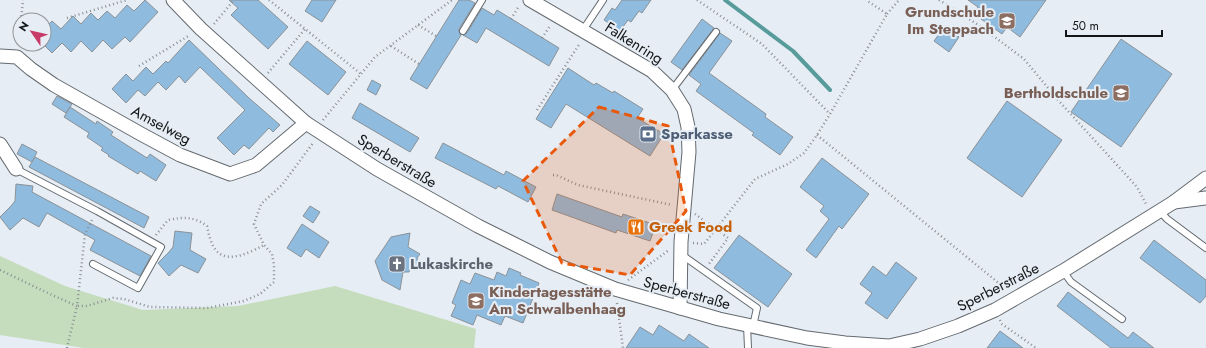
<svg xmlns="http://www.w3.org/2000/svg" width="1206" height="348" font-family="Jost,sans-serif">
  <style>
    .green { fill: #c5ddbc }
    .lines { fill: none; stroke-linecap: round; stroke-linejoin: round }
    .stream { stroke: #579b9b; stroke-width: 4 }
    .building { fill: #8fbbdf; stroke: #8b9297 }
    .service-casing { stroke: #646a6f; stroke-width: 8 }
    .minor-casing { stroke: #646a6f; stroke-width: 15 }
    .path { stroke: #8a8f94; stroke-width: 2.5; stroke-dasharray: 1 3; stroke-linecap: butt }
    .service { stroke: #fff; stroke-width: 6 }
    .minor { stroke: #fff; stroke-width: 13 }
    .marked { fill: #e8590c; fill-opacity: 0.2; stroke: #e8590c; stroke-width: 3; stroke-dasharray: 8 5; stroke-linejoin: round }
    .labels { text-anchor: middle; dominant-baseline: central; stroke-width: 4; stroke-linejoin: round; paint-order: stroke }
    .education-label { font-size: 15px; font-weight: bold; fill: #785e54; stroke: #e6edf4; text-anchor: end }
    .street-label { font-size: 15px; fill: #131618; stroke: #e6edf4 }
    .service-label { font-size: 15px; font-weight: bold; fill: #4e5e75; stroke: #e6edf4; text-anchor: start }
    .food-label { font-size: 15px; font-weight: bold; fill: #c56008; stroke: #e6edf4; text-anchor: start }
    .worship-label { font-size: 15px; font-weight: bold; fill: #5b616d; stroke: #e6edf4; text-anchor: start }
  </style>
  <rect width="100%" height="100%" fill="#e6edf4"/>
  <path class="green" d="M0 256 65 286 143 310 238 306 335 286 476 329 474 348H84L0 335Z"/>
  <g class="lines">
    <path class="stream" d="M725 0 793 51 830 90"/>
  </g>
  <g class="building">
    <path d="M145 0 158 12 130 42 125 37 112 49 103 40 92 52 81 41 71 52 62 43 52 53 44 45V29L52 21 61 29 73 16 81 24 91 13 98 20 107 11 115 18 127 5 134 11Z"/>
    <path d="M229 0H258L288 27 268 49 231 15 238 8Z"/>
    <path d="M312 0H336L322 22 305 11Z"/>
    <path d="M459 0H469L475 3 459 29V31L461 35 427 89 410 79Z"/>
    <path d="M622 0H651L642 13 639 11 631 22 628 20 620 31 604 20 612 8 615 10Z"/>
    <path d="M968 0H1046L1020 37 1007 27 1002 34 974 14 978 7Z"/>
    <path d="M482 8 494 15 497 10 559 48 549 66 486 28 477 43 463 35 467 33Z"/>
    <path d="M702 19 714 28 682 70 671 62Z"/>
    <path d="M945 26 959 37 949 52 934 41Z"/>
    <path d="M720 33 732 41 709 73 766 114 765 117 793 137 780 155 752 135 754 133 696 91 701 84 689 75Z"/>
    <path d="M1121 39 1172 74 1121 147 1071 112Z"/>
    <path d="M189 40 249 98 280 125 273 132 269 128 249 149 244 145 234 155 217 138 245 110 200 67 185 83 179 76 166 90 158 82 145 96 138 90 126 103 112 89 126 74 133 81 146 67 153 74 166 61 168 63Z"/>
    <path d="M307 41 346 72 328 95 289 64Z"/>
    <path d="M568 68 594 85 596 83 613 93 614 91 643 109 637 118 664 134 650 156 566 104 551 128 536 119Z"/>
    <path d="M372 80 381 85 376 95 367 90Z"/>
    <path d="M57 96 72 104 66 113 52 104Z"/>
    <path d="M1007 101 1062 140 1022 197 967 158Z"/>
    <path d="M360 103 419 138 410 152 352 118Z"/>
    <path d="M70 107 96 124 97 121 113 132 111 135 147 158 150 154 166 165 156 181 140 171 138 174 108 156 109 155 101 150 103 148 87 137 89 133 64 117Z"/>
    <path d="M443 143 504 175 506 171 536 187 528 202 498 186 496 189 435 158Z"/>
    <path d="M22 144 37 152 32 162 17 154Z"/>
    <path d="M35 157 149 217 144 228 29 167Z"/>
    <path d="M822 158 869 194 842 229 839 226 816 258 806 250 829 219 820 211 824 206 800 187Z"/>
    <path d="M16 184 33 186 32 192 151 256 140 276 90 250 95 240 47 213 39 227 23 218 10 230 0 217 11 206 15 201Z"/>
    <path d="M557 194 622 217 623 214 656 225 650 241 617 230 616 233 552 210Z"/>
    <path d="M310 206 320 212 313 223 303 216Z"/>
    <path d="M302 224 329 242 319 258 306 249 301 257 287 248Z"/>
    <path d="M175 231 192 233 190 250 206 259 198 273 181 265 169 276 158 263 169 252 173 247Z"/>
    <path d="M410 233 408 247 420 254 417 258 419 269 411 268 409 272H403L400 290 382 280 375 261 391 237Z"/>
    <path d="M739 235 792 274 768 307 714 268Z"/>
    <path d="M1154 240 1206 280V296L1200 303 1140 258Z"/>
    <path d="M896 262 917 278 887 319 865 303 872 293 860 284 873 266 886 276Z"/>
    <path d="M509 268 521 273 520 275 539 283 523 323 505 316 501 325 477 315 473 325 451 316 456 305 452 303 461 280 470 284 475 273 494 280 497 272 506 276Z"/>
    <path d="M1068 292 1128 338 1133 332 1154 348H1111L1057 306Z"/>
    <path d="M659 325 684 341 689 334 709 348H626L640 327 653 335Z"/>
    <path d="M1000 331 1023 348H987Z"/>
  </g>
  <g class="lines">
    <g class="service-casing">
      <g id="service">
        <path d="M583 30 603 0"/>
        <path d="M463 31 482 0"/>
        <path d="M672 90 716 32"/>
        <path d="M16 169 97 211 161 247 138 288 93 264"/>
        <path d="M1159 210 1167 219 1206 248"/>
        <path d="M682 255 757 308 753 326"/>
        <path d="M1063 271 1071 282 1122 319"/>
        <path d="M747 325 748 348"/>
      </g>
    </g>
    <g class="minor-casing">
      <g id="minor">
        <path d="M173 0 201 29 306 123 377 169 478 226 550 262 615 289 719 319 807 338 845 343 889 346 920 339 958 326 995 310 1063 271 1174 202 1206 178"/>
        <path d="M530 0 652 71 672 90 684 109 688 127 689 152 681 242 680 308"/>
        <path d="M0 56 17 57 31 69 54 85 141 134 180 155 230 174 256 165 306 123"/>
        <path d="M0 144 16 169"/>
        <path d="M1174 202 1206 198"/>
      </g>
    </g>
    <g class="path">
      <path d="M269 0 361 74"/>
      <path d="M697 0 762 44 830 114"/>
      <path d="M939 0 980 26 1024 59 1058 100 1137 187 1146 204"/>
      <path d="M887 14 899 0"/>
      <path d="M67 18 127 0"/>
      <path d="M511 19 519 6"/>
      <path d="M21 20 23 0"/>
      <path d="M214 24 234 0"/>
      <path d="M418 25 436 36"/>
      <path d="M542 38 550 26"/>
      <path d="M18 45 20 26"/>
      <path d="M391 46 419 64"/>
      <path d="M139 66 190 35"/>
      <path d="M268 73 305 29"/>
      <path d="M537 110 580 43"/>
      <path d="M323 120 375 57 452 0"/>
      <path d="M817 135 1006 289"/>
      <path d="M553 175H556L578 185 672 205"/>
      <path d="M695 214 716 229 755 179 788 164 804 153 817 135 830 114 887 14 866 0"/>
      <path d="M156 235 168 220C184 217 193 216 207 226 208 231 209 236 211 241 220 268 247 254 264 245"/>
      <path d="M693 243 704 244 716 229 728 238 709 264"/>
      <path d="M0 270 52 295 77 306 85 234 93 218"/>
      <path d="M628 280 669 250"/>
      <path d="M617 303 623 348"/>
      <path d="M1000 320 1002 324 1036 348"/>
      <path d="M67 348 77 306H87L113 298 124 299 150 307 207 308 244 301 260 294 274 282V265L272 254 264 245 254 224 261 204 282 185 313 143"/>
    </g>
    <use href="#service" class="service"/>
    <use href="#minor" class="minor"/>
  </g>
  <path class="marked" d="M599 107 668 126 686 211 630 275 562 263 523 181Z"/>
  <defs>
    <g id="school-square" transform="scale(0.9)"><rect x="-9" y="-9" width="18" height="18" rx="4" fill="#8d6e63" stroke="#e6edf4"/><path d="M0-5L7-2L0 1L-7-2ZM-4 1L0 2.5L4 1V4Q0 6-4 4Z" fill="#fff"/></g>
    <g id="bank-square" transform="scale(0.9)"><rect x="-9" y="-9" width="18" height="18" rx="4" fill="#5c6f8a" stroke="#e6edf4"/><path d="M-6-4H6V4H-6ZM0-2.3a2.3 2.3 0 1 0 0 4.6a2.3 2.3 0 1 0 0-4.6Z" fill="#fff"/></g>
    <g id="restaurant-square" transform="scale(0.9)"><rect x="-9" y="-9" width="18" height="18" rx="4" fill="#e8710a" stroke="#e6edf4"/><path d="M-5-6h1v4h1v-4h1v4h1v-4h1v5L-1.5 .5V6h-2V.5L-5-1ZM5-6V6H3V1.5H1.5Q1.5-4 5-6Z" fill="#fff"/></g>
    <g id="church-square" transform="scale(0.9)"><rect x="-9" y="-9" width="18" height="18" rx="4" fill="#6b7280" stroke="#e6edf4"/><path d="M-1.2-6h2.4v3.5h3.3v2.4h-3.3V6h-2.4V-.1h-3.3v-2.4h3.3Z" fill="#fff"/></g>
  </defs>
  <g fill-rule="evenodd">
    <use href="#school-square" x="1007" y="21"/>
    <use href="#school-square" x="1121" y="93"/>
    <use href="#bank-square" x="648" y="134"/>
    <use href="#restaurant-square" x="636" y="227"/>
    <use href="#church-square" x="397" y="264"/>
    <use href="#school-square" x="476" y="301"/>
  </g>
  <g class="labels">
    <g class="education-label">
      <text x="994" y="12">Grundschule<tspan x="994" dy="17">Im Steppach</tspan></text>
      <text x="1108" y="93">Bertholdschule</text>
      <text x="489" y="292" text-anchor="start">Kindertagesstätte<tspan x="489" dy="17">Am Schwalbenhaag</tspan></text>
    </g>
    <g class="street-label">
      <text transform="translate(634 43) rotate(32)">Falkenring</text>
      <text transform="translate(161 125) rotate(28)">Amselweg</text>
      <text transform="translate(397 161) rotate(31)">Sperberstraße</text>
      <text transform="translate(998 287) rotate(-27)">Sperberstraße</text>
      <text transform="translate(687 293) rotate(15)">Sperberstraße</text>
    </g>
    <g class="service-label">
      <text x="661" y="134">Sparkasse</text>
    </g>
    <g class="food-label">
      <text x="649" y="227">Greek Food</text>
    </g>
    <g class="worship-label">
      <text x="410" y="264">Lukaskirche</text>
    </g>
  </g>
  <g transform="translate(32 32) rotate(304)"><circle r="19" fill="#e6edf4" stroke="#92979c"/>
  <path d="M0-3L7 15L0 10L-7 15Z" fill="#c83a68"/>
  <text y="-6" font-size="11" font-weight="bold" text-anchor="middle" fill="#131618">N</text>
  </g>
  <path d="M1066 30v6h96v-6" fill="none" stroke="#131618" stroke-width="2"/>
  <text x="1072" y="30" font-size="12" fill="#131618" stroke="#e6edf4" stroke-width="3" paint-order="stroke">50 m</text>
</svg>
